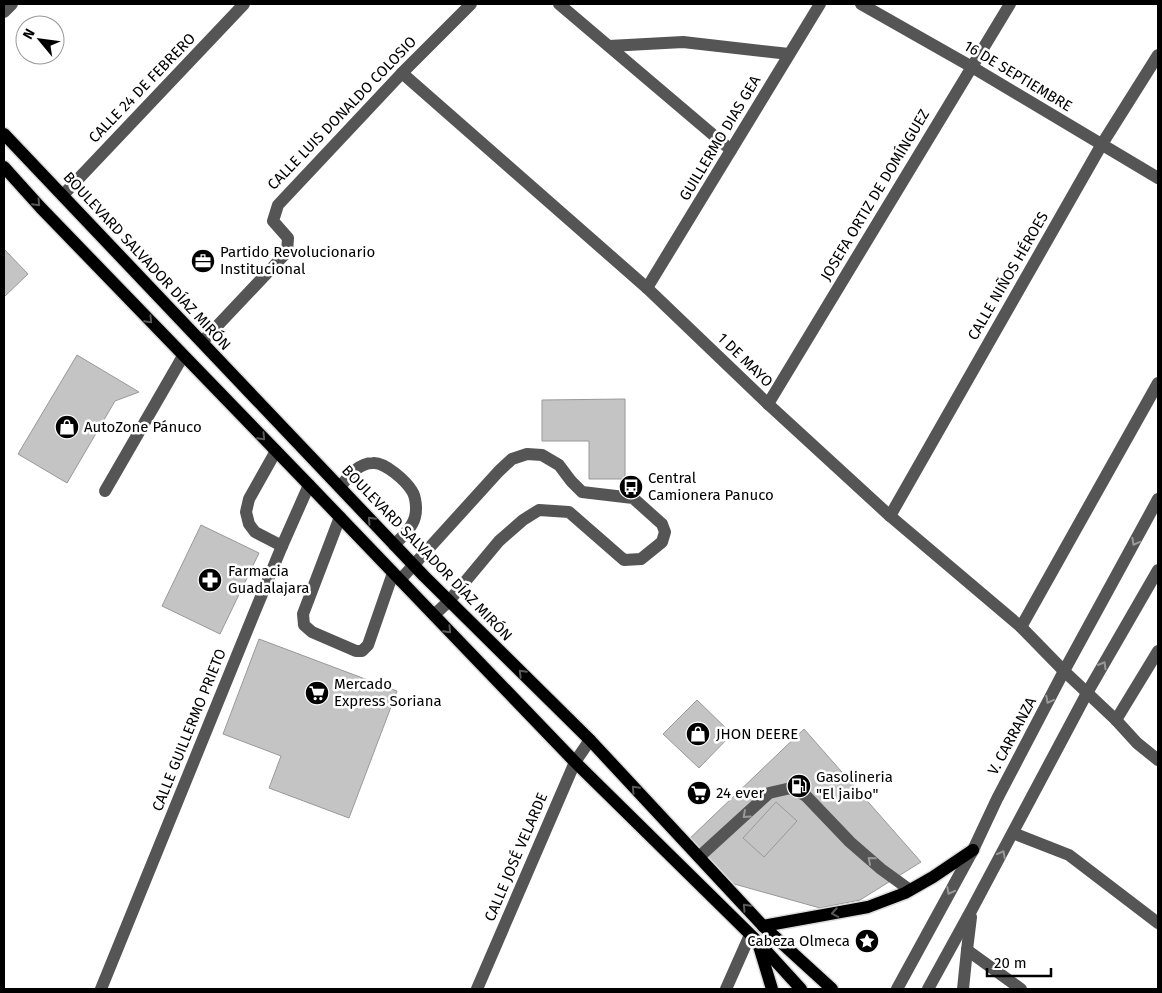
<svg xmlns="http://www.w3.org/2000/svg" width="1162" height="993" font-family="'Fira Sans',sans-serif">
  <style>
    .building { fill: #c4c4c4; stroke: #999 }
    .lines { fill: none; stroke-linecap: round; stroke-linejoin: round }
    .major-casing { stroke: #dbdbdb; stroke-width: 15 }
    .minor { stroke: #555; stroke-width: 12 }
    .major { stroke: #000; stroke-width: 12 }
    .oneway { stroke: #595959 }
    .oneway2 { stroke: #999 }
    .labels { text-anchor: middle; dominant-baseline: central; stroke-width: 5; stroke-linejoin: round; paint-order: stroke }
    .street-label { font-size: 15px; fill: #000; stroke: #fff }
    .poi-label { font-size: 15px; fill: #000; stroke: #fff; text-anchor: start }
  </style>
  <rect width="100%" height="100%" fill="#fff"/>
  <g class="building">
    <path d="M4 249 28 274 4 297Z"/>
    <path d="M77 355 139 392 115 401 67 483 18 454Z"/>
    <path d="M625 399V479H589V441H542V400Z"/>
    <path d="M201 525 259 553 220 634 162 606Z"/>
    <path d="M259 639 397 691 349 818 269 788 281 756 223 734Z"/>
    <path d="M697 700 732 734 699 768 663 734Z"/>
    <path d="M804 729 921 862 860 900 820 908 727 882 686 842Z"/>
    <path d="M776 802 797 821 764 857 743 838Z"/>
  </g>
  <g class="lines">
    <g class="major-casing">
      <g id="major">
        <path d="M4 134 424 576 590 740 763 926 832 989"/>
        <path d="M4 167 41 208 309 485 575 762 759 943 801 989"/>
        <path d="M763 926 868 907 905 893 933 877 973 850"/>
        <path d="M759 946 772 989"/>
      </g>
    </g>
    <g class="minor">
      <path d="M559 4 731 150"/>
      <path d="M861 4 972 67 1158 178"/>
      <path d="M4 12 12 4"/>
      <path d="M609 46 683 42 789 54"/>
      <path d="M402 73 647 288 768 404 890 516 1021 627 1064 671 1116 720 1137 743 1158 760"/>
      <path d="M63 195 244 4"/>
      <path d="M647 288 820 4"/>
      <path d="M202 342 287 252 288 238 273 221 278 205 402 73 471 4"/>
      <path d="M768 404 1010 4"/>
      <path d="M276 451 249 499 246 512 249 524 255 532 282 546"/>
      <path d="M340 487C348 477 358 463 373 463 385 462 406 481 412 491 416 497 417 510 415 517 412 528 402 537 394 545"/>
      <path d="M105 491 183 356"/>
      <path d="M890 516 1102 144 1158 55"/>
      <path d="M340 517 303 614 304 625 312 632 356 651H362L368 645 393 573"/>
      <path d="M400 580 499 471 512 459 527 454 542 455 559 465 571 481 582 492 633 498 662 524 665 532 662 542 641 559 624 560 569 512 539 510 523 520 499 541 449 601 434 615"/>
      <path d="M1021 627 1158 383"/>
      <path d="M1116 720 1158 651"/>
      <path d="M1013 833 1069 855 1158 923"/>
      <path d="M699 857 769 793 791 788 806 796 850 842 881 869 910 890"/>
      <path d="M967 950 1021 989"/>
      <path d="M101 989 253 616 282 546 309 485"/>
      <path d="M477 989 575 762 590 740"/>
      <path d="M726 989 750 935"/>
      <path d="M897 989 973 850 997 799 1064 671 1158 499"/>
      <path d="M928 989 972 909 1087 693 1158 570"/>
      <path d="M963 989 967 950 971 917"/>
    </g>
    <use href="#major" class="major"/>
  </g>
  <defs><path id="oneway-chevron" d="M-2-3.5L2.5 0L-2 3.5" fill="none" stroke-width="1.6" stroke-linecap="round" stroke-linejoin="round" transform="scale(1.25)"/></defs>
  <g class="oneway">
    <use href="#oneway-chevron" transform="translate(37 203) rotate(47)"/>
    <use href="#oneway-chevron" transform="translate(149 320) rotate(46)"/>
    <use href="#oneway-chevron" transform="translate(262 437) rotate(46)"/>
    <use href="#oneway-chevron" transform="translate(371 520) rotate(-133)"/>
    <use href="#oneway-chevron" transform="translate(448 630) rotate(46)"/>
    <use href="#oneway-chevron" transform="translate(522 673) rotate(-135)"/>
    <use href="#oneway-chevron" transform="translate(635 789) rotate(-133)"/>
    <use href="#oneway-chevron" transform="translate(746 907) rotate(-133)"/>
    <use href="#oneway-chevron" transform="translate(835 913) rotate(170)"/>
  </g>
  <g class="oneway2">
    <use href="#oneway-chevron" transform="translate(1135 542) rotate(118)"/>
    <use href="#oneway-chevron" transform="translate(1103 665) rotate(-60)"/>
    <use href="#oneway-chevron" transform="translate(1049 700) rotate(118)"/>
    <use href="#oneway-chevron" transform="translate(746 815) rotate(138)"/>
    <use href="#oneway-chevron" transform="translate(1002 854) rotate(-62)"/>
    <use href="#oneway-chevron" transform="translate(871 860) rotate(-139)"/>
    <use href="#oneway-chevron" transform="translate(950 891) rotate(118)"/>
  </g>
  <defs>
    <g id="office-disc" transform="scale(1.25)"><circle r="9.5" fill="#000" stroke="#fff"/><path d="M-6-3h4V-5.5h4V-3h4V5H-6ZM-1-4.5V-3h2v-1.5ZM-6 0V1H6V0Z" fill="#fff"/></g>
    <g id="shop-disc" transform="scale(1.25)"><circle r="9.5" fill="#000" stroke="#fff"/><path d="M-5-2.5h2.3a2.7 3.5 0 0 1 5.4 0H5L5.5 6h-11ZM-1.5-2.5h3a1.5 2.3 0 0 0-3 0Z" fill="#fff"/></g>
    <g id="bus-disc" transform="scale(1.25)"><circle r="9.5" fill="#000" stroke="#fff"/><path d="M-5-6H5V4H4V6H2V4H-2V6H-4V4H-5ZM-3.5-4V0h7V-4ZM-3.5 1.2v1.5H-2V1.2ZM2 1.2v1.5H3.5V1.2Z" fill="#fff"/></g>
    <g id="pharmacy-disc" transform="scale(1.25)"><circle r="9.5" fill="#000" stroke="#fff"/><path d="M-2-6h4v4h4v4h-4v4h-4v-4h-4v-4h4Z" fill="#fff"/></g>
    <g id="supermarket-disc" transform="scale(1.25)"><circle r="9.5" fill="#000" stroke="#fff"/><path d="M-6-5.5h2.5l.6 2H6L4.5 2H-2.5L-4.4-4H-6ZM-1.5 3.2a1.3 1.3 0 1 0 .1 0ZM3 3.2a1.3 1.3 0 1 0 .1 0Z" fill="#fff"/></g>
    <g id="fuel-disc" transform="scale(1.25)"><circle r="9.5" fill="#000" stroke="#fff"/><path d="M-5.5-6h7V0h2V4h1.3V-2.5L3-4.5l.8-.8L6-3V5H2.5V1h-1V6h-7ZM-4.2-4.7v3.2H.2V-4.7Z" fill="#fff"/></g>
    <g id="sight-disc" transform="scale(1.25)"><circle r="9.5" fill="#000" stroke="#fff"/><path d="M0-6L1.8-2.2L6-1.7L2.9 1.2L3.7 5.4L0 3.3L-3.7 5.4L-2.9 1.2L-6-1.7L-1.8-2.2Z" fill="#fff"/></g>
  </defs>
  <g fill-rule="evenodd">
    <use href="#office-disc" x="203" y="261"/>
    <use href="#shop-disc" x="67" y="427"/>
    <use href="#bus-disc" x="631" y="487"/>
    <use href="#pharmacy-disc" x="210" y="580"/>
    <use href="#supermarket-disc" x="317" y="693"/>
    <use href="#shop-disc" x="698" y="734"/>
    <use href="#fuel-disc" x="799" y="786"/>
    <use href="#supermarket-disc" x="699" y="793"/>
    <use href="#sight-disc" x="867" y="941"/>
  </g>
  <g class="labels">
    <g class="street-label">
      <text transform="translate(1018 76) rotate(31)">16 DE SEPTIEMBRE</text>
      <text transform="translate(142 88) rotate(-46)">CALLE 24 DE FEBRERO</text>
      <text transform="translate(342 113) rotate(-46)">CALLE LUIS DONALDO COLOSIO</text>
      <text transform="translate(720 138) rotate(-59)">GUILLERMO DIAS GEA</text>
      <text transform="translate(875 195) rotate(-59)">JOSEFA ORTIZ DE DOMÍNGUEZ</text>
      <text transform="translate(147 261) rotate(47)">BOULEVARD SALVADOR DÍAZ MIRÓN</text>
      <text transform="translate(1008 276) rotate(-60)">CALLE NIÑOS HÉROES</text>
      <text transform="translate(745 360) rotate(44)">1 DE MAYO</text>
      <text transform="translate(427 553) rotate(46)">BOULEVARD SALVADOR DÍAZ MIRÓN</text>
      <text transform="translate(189 730) rotate(-68)">CALLE GUILLERMO PRIETO</text>
      <text transform="translate(1012 736) rotate(-62)">V. CARRANZA</text>
      <text transform="translate(516 857) rotate(-67)">CALLE JOSÉ VELARDE</text>
    </g>
    <g class="poi-label">
      <text x="220" y="252">Partido Revolucionario<tspan x="220" dy="17">Institucional</tspan></text>
      <text x="84" y="427">AutoZone Pánuco</text>
      <text x="648" y="478">Central<tspan x="648" dy="17">Camionera Panuco</tspan></text>
      <text x="228" y="571">Farmacia<tspan x="228" dy="17">Guadalajara</tspan></text>
      <text x="334" y="684">Mercado<tspan x="334" dy="17">Express Soriana</tspan></text>
      <text x="716" y="734">JHON DEERE</text>
      <text x="816" y="777">Gasolineria<tspan x="816" dy="17">"El jaibo"</tspan></text>
      <text x="716" y="793">24 ever</text>
      <text x="850" y="941" text-anchor="end">Cabeza Olmeca</text>
    </g>
  </g>
  <rect width="1162" height="993" fill="none" stroke="#000000" stroke-width="10"/>
  <g transform="translate(40 40) rotate(299)"><circle r="24" fill="#ffffff" stroke="#999999"/>
  <path d="M0-4L9 19L0 12L-9 19Z" fill="#000000"/>
  <text y="-8" font-size="14" font-weight="bold" text-anchor="middle" fill="#000000">N</text>
  </g>
  <path d="M987 968v8h64v-8" fill="none" stroke="#000000" stroke-width="2.5"/>
  <text x="994" y="968" font-size="15" fill="#000000" stroke="#ffffff" stroke-width="4" paint-order="stroke">20 m</text>
</svg>
